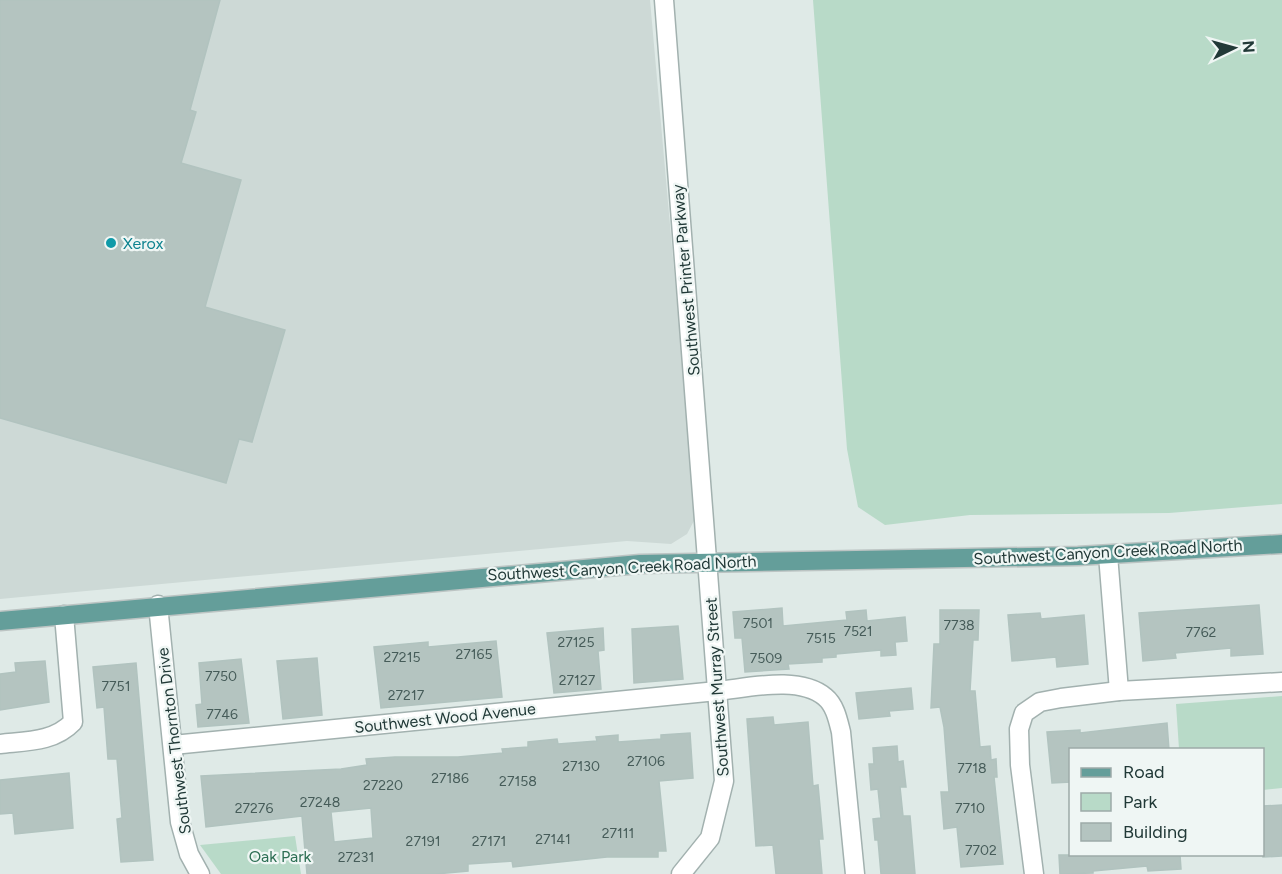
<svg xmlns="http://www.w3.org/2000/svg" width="1282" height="874" font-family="Figtree,sans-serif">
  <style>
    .built { fill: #cdd9d6 }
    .green { fill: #b8dac8 }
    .building { fill: #b4c4c0; stroke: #b1c3bf; stroke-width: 1.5; fill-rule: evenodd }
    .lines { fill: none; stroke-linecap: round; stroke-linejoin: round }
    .minor-casing { stroke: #a2b1af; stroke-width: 21 }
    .major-casing { stroke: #bcc4c3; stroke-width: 21 }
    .minor { stroke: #fff; stroke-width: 18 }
    .major { stroke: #649e9a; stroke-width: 18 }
    .culture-dot { fill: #0f9aa8; stroke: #eff6f4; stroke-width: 2 }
    .labels { text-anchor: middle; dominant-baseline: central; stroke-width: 4.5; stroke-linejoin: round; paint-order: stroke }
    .number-label { font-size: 14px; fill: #465c59 }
    .culture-label { font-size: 16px; fill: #0d838f; stroke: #eff6f4; text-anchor: start }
    .street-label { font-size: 16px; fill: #213937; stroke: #eff6f4 }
    .park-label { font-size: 16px; fill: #2c6e53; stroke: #eff6f4 }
  </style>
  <rect width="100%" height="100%" fill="#dfeae7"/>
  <path class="built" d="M0 0H650L696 517 687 534 671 544 627 541 0 599Z"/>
  <g class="green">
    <path d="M813 0H1282V504L1169 513 970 515 885 525 858 507 847 449Z"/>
    <path d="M1282 696V788L1263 790 1262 750 1179 749 1176 704Z"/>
    <path d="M295 836 301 874H221L200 845Z"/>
  </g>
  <g class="building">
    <path d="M0 0H220L190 110 196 112 181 163 241 180 205 307 285 330 252 442 239 439 226 483 0 418Z"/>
    <path d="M1259 605 1263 654 1231 656V648L1175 653 1176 658 1143 661 1139 613Z"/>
    <path d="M782 608 783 626 847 620 846 612 866 610 867 621 905 617 907 641 895 642 896 655 881 656V650L836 654V657L822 658V662L788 664 789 669 745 672 742 638H735L733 612Z"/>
    <path d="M940 610H979L978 640H973L970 691H975L980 747 990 746 991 760 996 759 997 777H994L1003 864 961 867 957 827 944 829 941 792H949L944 727 940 707 931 708 934 644H940Z"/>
    <path d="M1040 613 1041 619 1084 615 1088 664 1057 667 1056 657 1012 661 1008 615Z"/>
    <path d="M678 626 683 679 634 683 632 629Z"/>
    <path d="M603 628 604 650 598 651 601 689 554 693 547 633Z"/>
    <path d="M496 641 502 697 381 708 374 647 428 642V647Z"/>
    <path d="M317 658 322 715 283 719 277 661Z"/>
    <path d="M241 659 249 723 198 727 196 705 202 704 199 663Z"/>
    <path d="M45 661 49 702 0 710V674L16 672 15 663Z"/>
    <path d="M136 663 153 860 121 862 117 819 122 818 117 759H108L104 707 97 708 93 667Z"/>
    <path d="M911 688 913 709 889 711 890 716 859 719 856 693Z"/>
    <path d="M773 717 774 725 808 722 813 786 818 785 823 839H819L822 874H776L773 845 756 846 747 719Z"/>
    <path d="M1167 723 1169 750H1071V782L1052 783 1047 732 1080 730V733Z"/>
    <path d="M690 733 693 778 659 781 666 851H658V857H607L513 867 512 861 468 864V871L436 874H307L302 816 206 827 201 776 341 769 367 765 366 759 395 757H458L503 753 502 749 528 747V742L557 739 558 744 597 741 596 737 618 735V742L661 739V735ZM371 808 373 838 334 842 331 812Z"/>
    <path d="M897 746 898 762 903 761 906 787H900L903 816H910L915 874H881L878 840H875L873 819 881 818 878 789 871 790 869 764H874L873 748Z"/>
    <path d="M69 773 73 828 15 834 13 813 0 814V780Z"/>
    <path d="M1282 805V856L1263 857V806Z"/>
    <path d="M1059 855H1180L1181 869 1148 871 1147 866 1093 871V873L1060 874Z"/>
  </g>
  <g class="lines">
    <g class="minor-casing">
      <g id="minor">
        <path d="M664 0 724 781 710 838 681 874"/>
        <path d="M1108 555 1119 691"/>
        <path d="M158 605 180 822 189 854 200 874"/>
        <path d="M0 744C27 741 54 742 73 722L64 615"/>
        <path d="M173 745 717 691C748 688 799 675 825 697 835 705 838 720 841 732L855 874"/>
        <path d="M1034 874 1020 765 1019 729 1024 713 1040 702 1061 698 1119 691 1282 682"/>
      </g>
    </g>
    <g class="major-casing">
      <path id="major" d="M0 621 640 564 1078 556 1282 544"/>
    </g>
    <use href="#minor" class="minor"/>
    <use href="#major" class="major"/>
  </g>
  <circle class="culture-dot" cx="111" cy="243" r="6"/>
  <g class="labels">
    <g class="number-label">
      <text x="758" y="623">7501</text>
      <text x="959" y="625">7738</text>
      <text x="858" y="631">7521</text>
      <text x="1201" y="632">7762</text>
      <text x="821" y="638">7515</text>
      <text x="576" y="642">27125</text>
      <text x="474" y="654">27165</text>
      <text x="402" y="657">27215</text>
      <text x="766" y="658">7509</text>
      <text x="221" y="676">7750</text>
      <text x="577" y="680">27127</text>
      <text x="116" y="686">7751</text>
      <text x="406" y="695">27217</text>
      <text x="222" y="714">7746</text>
      <text x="646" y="761">27106</text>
      <text x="581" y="766">27130</text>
      <text x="972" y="768">7718</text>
      <text x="450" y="778">27186</text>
      <text x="518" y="781">27158</text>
      <text x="383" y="785">27220</text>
      <text x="320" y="802">27248</text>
      <text x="254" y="808">27276</text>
      <text x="970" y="808">7710</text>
      <text x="618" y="833">27111</text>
      <text x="553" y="839">27141</text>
      <text x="423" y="841">27191</text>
      <text x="489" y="841">27171</text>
      <text x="981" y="850">7702</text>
      <text x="356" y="857">27231</text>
    </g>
    <g class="culture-label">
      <text x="123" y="243">Xerox</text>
    </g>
    <g class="street-label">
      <text transform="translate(686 280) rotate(-95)">Southwest Printer Parkway</text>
      <text transform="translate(1108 552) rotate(-3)">Southwest Canyon Creek Road North</text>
      <text transform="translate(622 568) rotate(-3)">Southwest Canyon Creek Road North</text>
      <text transform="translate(717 687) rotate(-94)">Southwest Murray Street</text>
      <text transform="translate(445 718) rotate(-6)">Southwest Wood Avenue</text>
      <text transform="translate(174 741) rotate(-97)">Southwest Thornton Drive</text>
    </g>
    <g class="park-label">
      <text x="280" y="856">Oak Park</text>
    </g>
  </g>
  <rect x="1069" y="748" width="195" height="108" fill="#eff6f4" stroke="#9daaa8" stroke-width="1.5"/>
  <rect x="1081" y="768" width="30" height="9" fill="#649e9a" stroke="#9daaa8" stroke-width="1.5"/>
  <text x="1123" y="778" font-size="18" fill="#213937">Road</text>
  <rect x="1081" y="793" width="30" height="18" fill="#b8dac8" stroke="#9daaa8" stroke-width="1.5"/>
  <text x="1123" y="808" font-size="18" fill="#213937">Park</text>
  <rect x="1081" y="823" width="30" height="18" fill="#b4c4c0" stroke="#9daaa8" stroke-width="1.5"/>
  <text x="1123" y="838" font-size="18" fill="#213937">Building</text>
  <g transform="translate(1234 48) rotate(85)" stroke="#eff6f4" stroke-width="4.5" paint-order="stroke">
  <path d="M0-4.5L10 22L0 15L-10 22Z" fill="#213937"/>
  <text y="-9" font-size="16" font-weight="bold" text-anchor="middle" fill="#213937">N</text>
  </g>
</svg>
